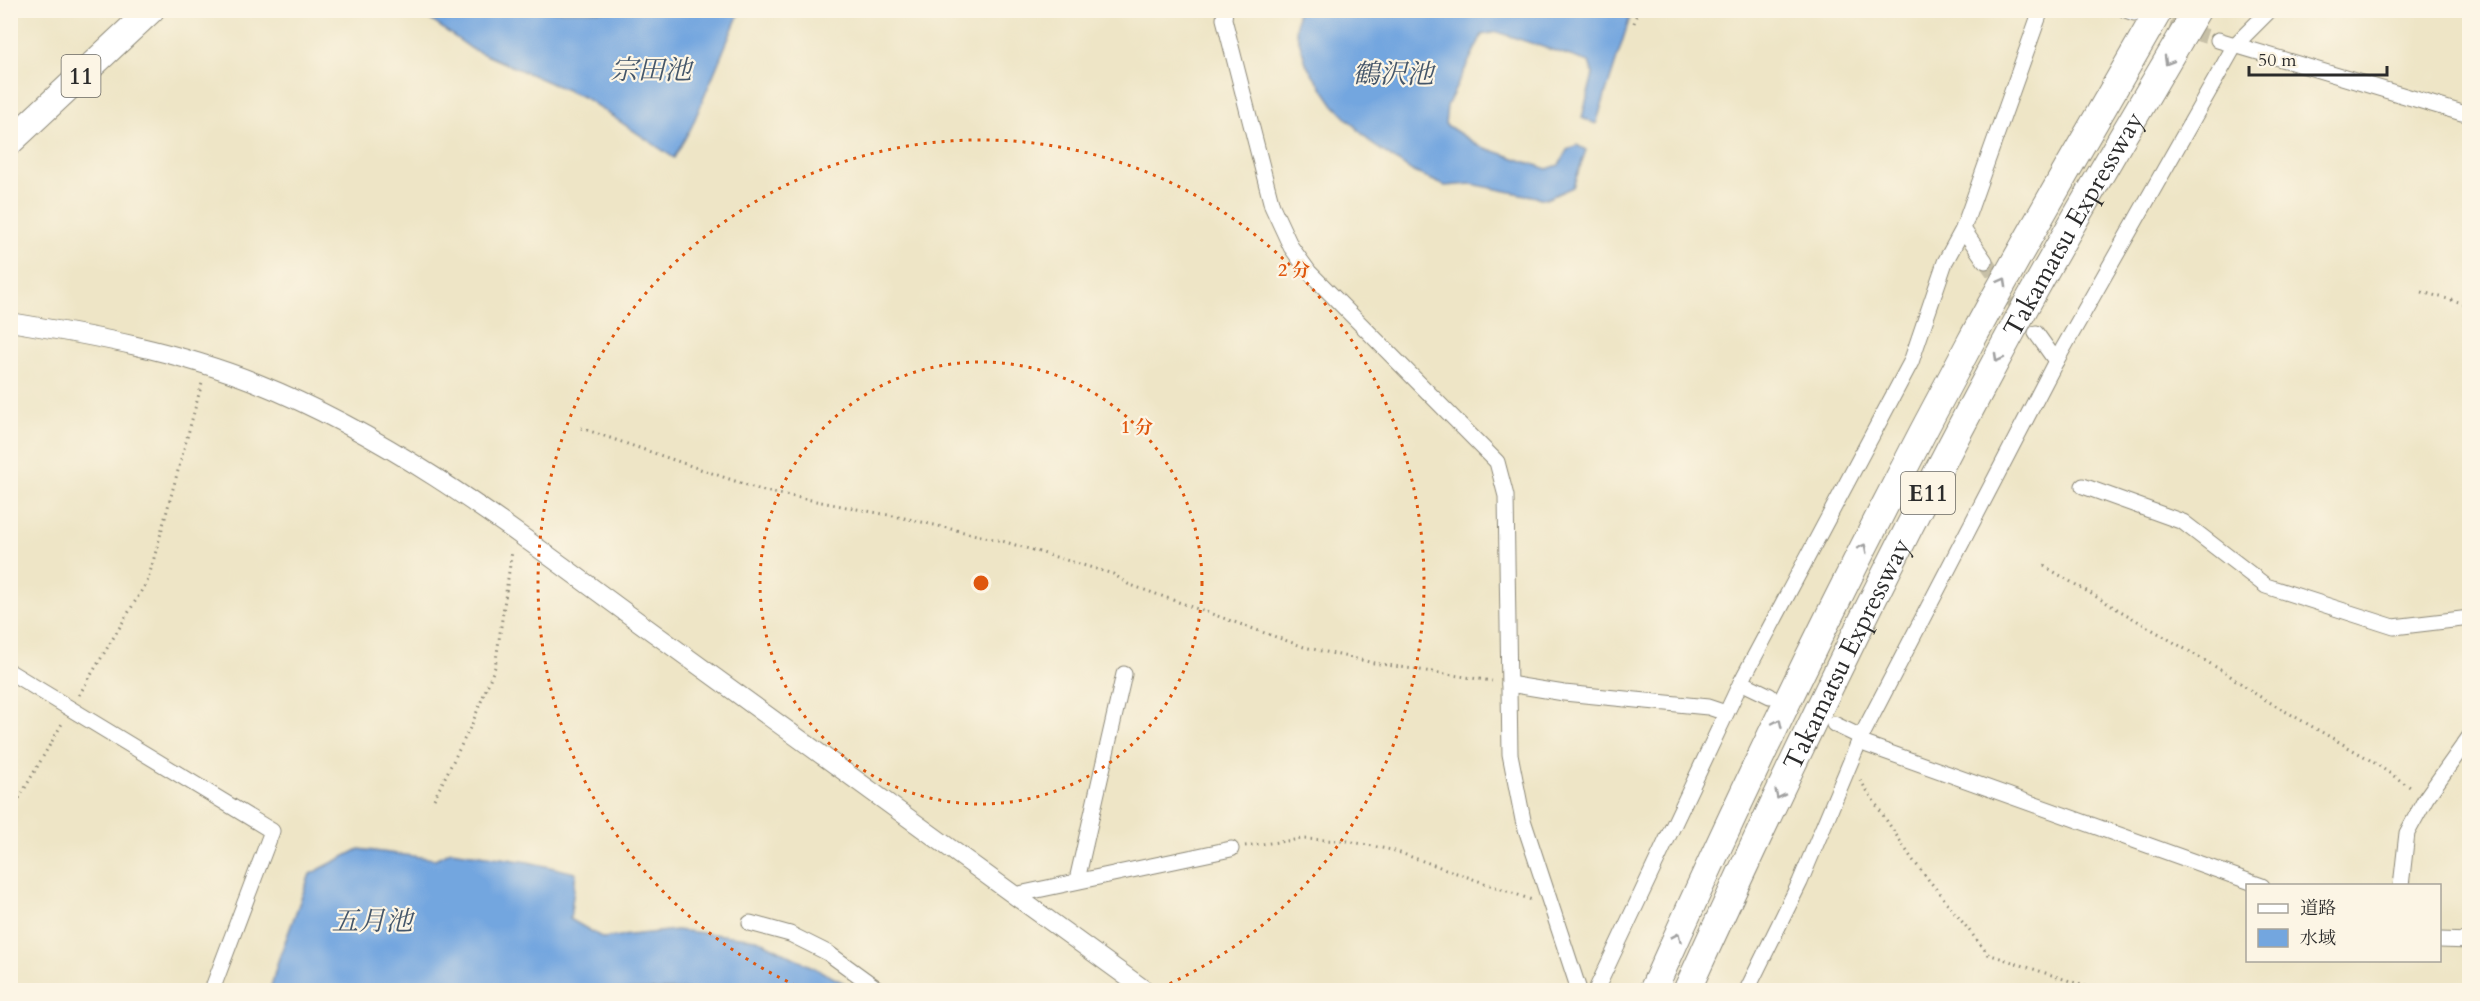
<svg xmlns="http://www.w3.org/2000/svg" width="2480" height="1001" font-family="Cardo,'Noto Serif JP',serif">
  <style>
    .water { fill: #73a6df; stroke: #4f6885; stroke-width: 1.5 }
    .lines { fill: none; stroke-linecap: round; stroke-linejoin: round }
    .minor-tunnel { stroke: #c7c0a7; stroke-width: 15; stroke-dasharray: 15 8; stroke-linecap: butt }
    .minor-casing { stroke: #8c8878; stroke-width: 17 }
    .tertiary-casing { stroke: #8c8878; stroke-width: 20 }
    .trunk-casing { stroke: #8c8878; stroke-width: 28 }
    .motorway-casing { stroke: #8c8878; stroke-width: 29 }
    .path { stroke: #8c8878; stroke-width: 3; stroke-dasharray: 1.5 4.5; stroke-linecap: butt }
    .minor { stroke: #fff; stroke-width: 15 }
    .tertiary { stroke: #fff; stroke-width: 18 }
    .trunk { stroke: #fff; stroke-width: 26 }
    .motorway { stroke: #fff; stroke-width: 27 }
    .oneway { stroke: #a0a0a0 }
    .ring { fill: none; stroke: #df570e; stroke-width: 3; stroke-dasharray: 3 6 }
    .labels { text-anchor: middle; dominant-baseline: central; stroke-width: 4.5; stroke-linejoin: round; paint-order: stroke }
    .shield { fill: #fcf5e5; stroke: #6a6863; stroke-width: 1.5 }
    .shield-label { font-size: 24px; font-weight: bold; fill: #2b2b2b }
    .street-label { font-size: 26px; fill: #2b2b2b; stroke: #fcf5e5 }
    .water-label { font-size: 27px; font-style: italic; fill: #44566a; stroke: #fcf5e5 }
    .centre { fill: #df570e; stroke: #fcf5e5; stroke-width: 3 }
    .ring-label { font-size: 18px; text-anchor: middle; font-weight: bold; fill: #df570e; stroke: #fcf5e5; stroke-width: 4.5; stroke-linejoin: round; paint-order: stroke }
  </style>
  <rect width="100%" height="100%" fill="#fcf5e5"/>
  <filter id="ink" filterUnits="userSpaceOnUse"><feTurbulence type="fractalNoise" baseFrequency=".0167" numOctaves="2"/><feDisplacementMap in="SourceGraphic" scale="12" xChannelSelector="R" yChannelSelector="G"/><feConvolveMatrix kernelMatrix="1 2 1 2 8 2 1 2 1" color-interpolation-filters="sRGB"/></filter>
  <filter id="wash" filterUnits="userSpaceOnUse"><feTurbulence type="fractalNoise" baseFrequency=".008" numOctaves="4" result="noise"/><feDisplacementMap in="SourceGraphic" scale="24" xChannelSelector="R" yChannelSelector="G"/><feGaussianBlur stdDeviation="1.35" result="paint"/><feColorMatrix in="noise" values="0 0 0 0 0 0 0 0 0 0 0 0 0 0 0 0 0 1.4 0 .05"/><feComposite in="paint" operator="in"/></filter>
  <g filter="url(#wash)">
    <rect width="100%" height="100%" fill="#eee5c6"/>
    <g class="water">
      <path d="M425 11H740L692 126 674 158 585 98 472 49 428 18Z"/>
      <path d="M1297 11V10L1632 11 1596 124 1582 118 1593 74 1589 62 1497 32 1482 35 1447 106 1445 124 1479 146 1547 169 1559 165 1567 150 1577 145 1586 150 1573 187 1546 199 1472 184 1445 186 1412 171 1372 144 1334 105 1307 66 1296 31Z"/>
      <path d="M359 849 435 859 451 851 528 862 576 873 570 919 603 938 676 930 757 939 858 990H270L278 961 310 874Z"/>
    </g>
  </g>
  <g filter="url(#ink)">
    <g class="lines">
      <g class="minor-tunnel">
        <path d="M2148 18 2218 40"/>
        <path d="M1985 261 2025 317"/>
      </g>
      <g class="minor-casing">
        <g id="minor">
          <path d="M1225 10 1224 19 1272 206 1291 247 1309 272 1497 462 1506 496 1510 754 1523 820 1579 990"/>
          <path d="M2125 10 2134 13"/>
          <path d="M2218 40 2462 113"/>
          <path d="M1963 229 1985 261"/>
          <path d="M2036 333 2056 361"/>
          <path d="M2083 486 2183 522 2266 586 2394 627 2470 618"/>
          <path d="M10 672 272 831 212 990"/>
          <path d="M1741 682 1770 696"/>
          <path d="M1509 684 1564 693 1708 707 1726 713"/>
          <path d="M1834 724 1861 737"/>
          <path d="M1859 742 2262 886"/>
          <path d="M1077 880 1124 674"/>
          <path d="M2401 886 2407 833 2426 798 2470 736"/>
          <path d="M1014 895 1231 849"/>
          <path d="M750 923 790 934 828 953 879 990"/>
          <path d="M2440 940 2470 941"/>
          <path d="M1596 990 1741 682 1911 362 1945 262 1963 229 2041 10"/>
          <path d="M1747 990 1800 882 1861 737 2056 361 2235 45 2270 10"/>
        </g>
      </g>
      <g class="tertiary-casing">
        <path id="tertiary" d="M10 322C95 336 177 351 257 383 405 442 530 543 658 636 820 754 983 872 1145 990"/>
      </g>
      <g class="trunk-casing">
        <path id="trunk" d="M10 142 151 10"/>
      </g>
      <g class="motorway-casing">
        <g id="motorway">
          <path d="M1653 990C1751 771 1856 555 1970 343 2030 231 2096 121 2159 10"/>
          <path id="s1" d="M1687 990C1782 782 1882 574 1990 372 2055 249 2127 130 2197 10"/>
        </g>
      </g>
      <g class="path">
        <path d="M1634 23 1638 10"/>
        <path d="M2422 292 2470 305"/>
        <path d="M581 428 764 491 909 519 1002 541 1113 574 1128 584 1304 647 1374 663 1492 681"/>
        <path d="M2044 566 2226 673 2257 695 2367 758 2413 789"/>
        <path d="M79 695 148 580 202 383"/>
        <path d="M1860 780 1912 859 1988 954 2097 990"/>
        <path d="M434 799 472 724 495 667 512 551"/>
        <path d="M10 814 63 722"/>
        <path d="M1245 846 1303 839 1348 841 1392 850 1532 900"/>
      </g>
      <use href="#minor" class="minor"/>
      <use href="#tertiary" class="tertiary"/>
      <use href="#trunk" class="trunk"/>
      <use href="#motorway" class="motorway"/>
    </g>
    <defs><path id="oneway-chevron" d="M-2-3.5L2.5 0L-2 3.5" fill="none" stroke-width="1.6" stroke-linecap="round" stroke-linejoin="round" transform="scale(1.5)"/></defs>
    <g class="oneway">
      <use href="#oneway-chevron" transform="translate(2168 61) rotate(120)"/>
      <use href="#oneway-chevron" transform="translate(2003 282) rotate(-61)"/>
      <use href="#oneway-chevron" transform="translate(1998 358) rotate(119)"/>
      <use href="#oneway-chevron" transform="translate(1863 548) rotate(-63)"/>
      <use href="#oneway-chevron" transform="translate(1778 723) rotate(-65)"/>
      <use href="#oneway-chevron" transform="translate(1779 795) rotate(116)"/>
      <use href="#oneway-chevron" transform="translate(1677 937) rotate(-66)"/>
    </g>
  </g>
  <g class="ring">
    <circle cx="981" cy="583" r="221"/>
    <path d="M804 989A443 443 0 1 1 1158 989"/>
  </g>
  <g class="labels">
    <g class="shield">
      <rect x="61.5" y="55" width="39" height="42" rx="4.5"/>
      <rect x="1901" y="472" width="54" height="42" rx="4.5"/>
    </g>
    <g class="shield-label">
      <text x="81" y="76">11</text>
      <text x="1928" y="493">E11</text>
    </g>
    <g class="street-label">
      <text stroke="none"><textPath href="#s1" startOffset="858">Takamatsu Expressway</textPath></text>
      <text stroke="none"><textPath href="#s1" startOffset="372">Takamatsu Expressway</textPath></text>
    </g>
    <g class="water-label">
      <text x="651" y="70">宗田池</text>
      <text x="1393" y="74">鶴沢池</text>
      <text x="372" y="921">五月池</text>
    </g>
  </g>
  <circle cx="981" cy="583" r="9" class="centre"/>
  <g class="ring-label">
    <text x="1294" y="276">2 分</text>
    <text x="1137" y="433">1 分</text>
  </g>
  <rect width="2480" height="1001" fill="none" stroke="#fcf5e5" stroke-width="36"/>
  <rect x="2246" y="884" width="195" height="78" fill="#fcf5e5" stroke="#a8a49b" stroke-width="1.5"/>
  <rect x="2258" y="904" width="30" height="9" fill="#ffffff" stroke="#a8a49b" stroke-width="1.5"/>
  <text x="2300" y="914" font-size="18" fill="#2b2b2b">道路</text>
  <rect x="2258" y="929" width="30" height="18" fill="#73a6df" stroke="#a8a49b" stroke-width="1.5"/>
  <text x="2300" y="944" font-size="18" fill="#2b2b2b">水域</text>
  <path d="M2249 66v9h138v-9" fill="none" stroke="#2b2b2b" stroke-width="3"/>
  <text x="2258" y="66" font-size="18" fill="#2b2b2b" stroke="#fcf5e5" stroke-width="4.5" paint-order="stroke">50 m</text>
</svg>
